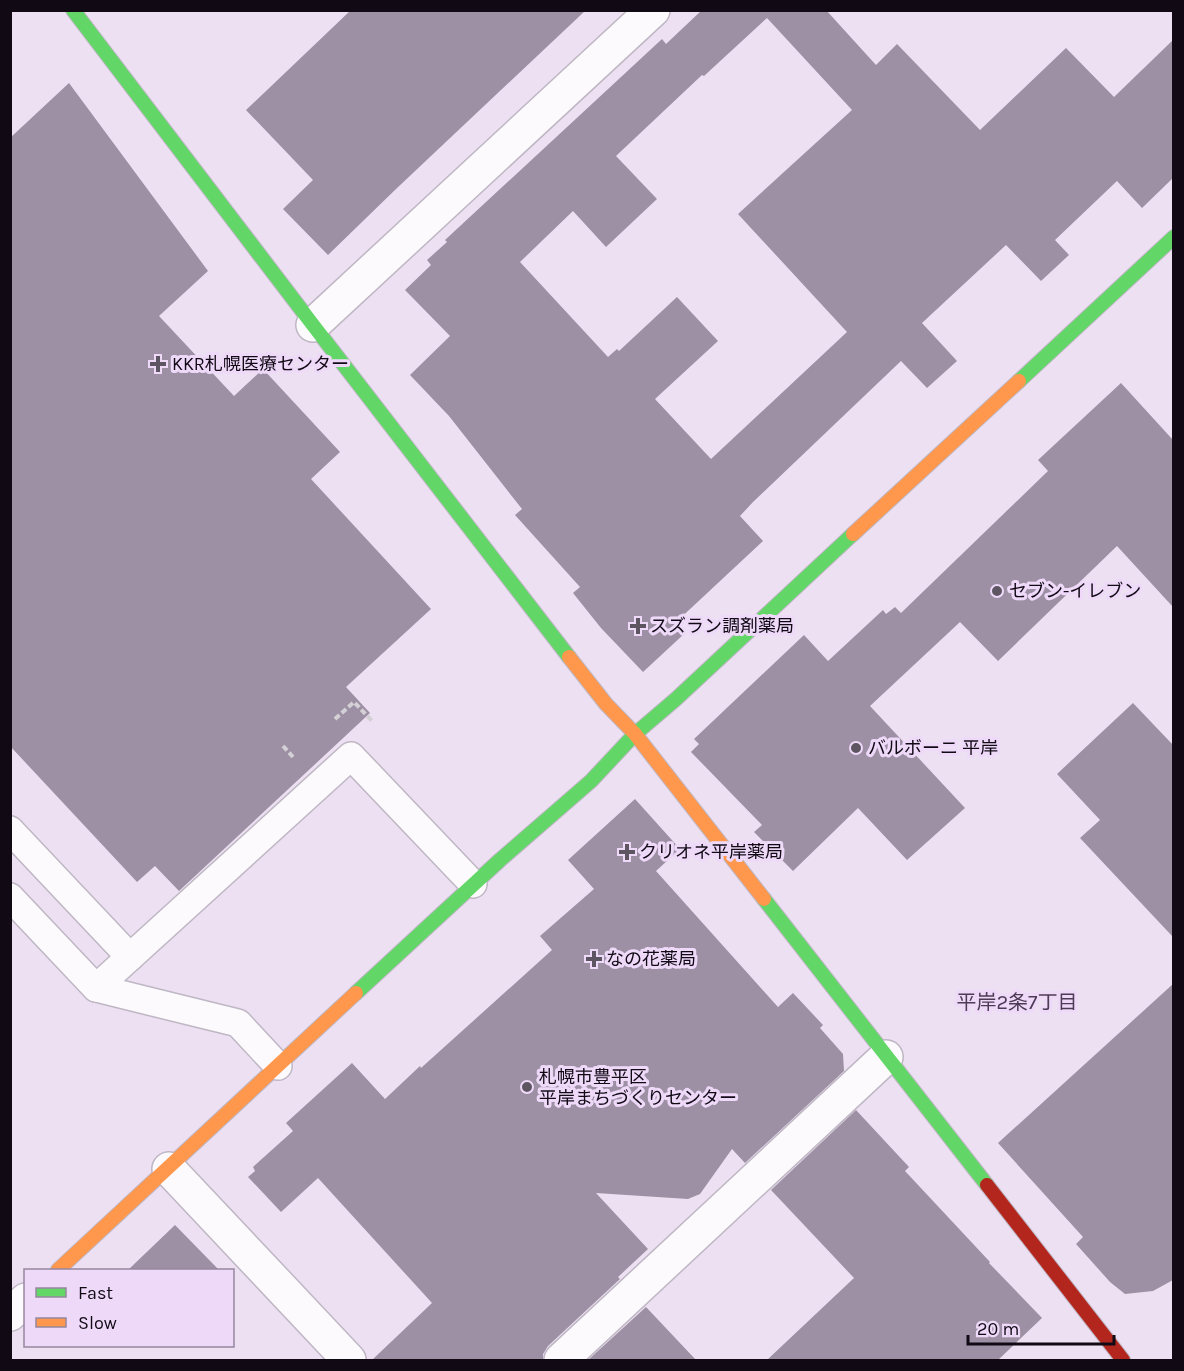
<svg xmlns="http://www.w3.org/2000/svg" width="1184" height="1371" font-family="Karla,'Noto Sans JP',sans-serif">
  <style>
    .building { fill: #9d90a4; fill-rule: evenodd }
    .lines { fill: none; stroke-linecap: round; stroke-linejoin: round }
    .lane-casing { stroke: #bfb7c4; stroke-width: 30 }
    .street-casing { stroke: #bfb7c4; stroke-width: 36 }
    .fast-casing { stroke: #bfb7c4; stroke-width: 16 }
    .slow-casing { stroke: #bfb7c4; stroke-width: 16 }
    .jam-casing { stroke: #bfb7c4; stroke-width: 16 }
    .path { stroke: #d4d1d6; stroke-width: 4; stroke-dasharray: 6 3; stroke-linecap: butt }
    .lane { stroke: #fcfafd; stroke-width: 27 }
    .street { stroke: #fcfafd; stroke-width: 33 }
    .fast { stroke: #63d668; stroke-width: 14 }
    .slow { stroke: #ff974d; stroke-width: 14 }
    .jam { stroke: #b3261e; stroke-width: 14 }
    .poi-dot { fill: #5e5562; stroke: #eed9f9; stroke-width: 2 }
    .labels { text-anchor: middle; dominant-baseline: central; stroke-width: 6; stroke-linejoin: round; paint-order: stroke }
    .poi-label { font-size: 18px; fill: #110a15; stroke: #eed9f9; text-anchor: start }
    .neighbourhood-label { font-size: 20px; fill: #4d3c56; stroke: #eed9f9 }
  </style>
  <rect width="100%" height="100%" fill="#ece0f2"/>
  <g class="building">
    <path d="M351 10H586L396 189 328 255 283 209 313 180 246 110Z"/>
    <path d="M702 10H826L876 65 897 44 980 130 1066 48 1114 97 1173 40V178L1142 208 1117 181 1055 240 1069 255 1041 281 1006 245 922 323 957 361 927 388 901 361 753 502 740 516 763 541 674 624 684 634 643 672 601 628 573 593 580 587 515 515 522 509 449 416 410 375 450 336 405 290 431 265 427 260 447 242 445 240 662 39 666 44ZM767 18 852 110 738 214 847 332 711 459 655 399 718 341 677 297 619 351 617 349 608 357 520 262 573 211 606 247 657 199 616 156 702 75 704 76Z"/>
    <path d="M69 83 208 271 159 316 234 396 263 369 340 452 311 479 431 609 346 687 370 713 179 891 155 866 137 882 10 746V138Z"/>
    <path d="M1121 383 1173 440V607L1117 546 998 661 960 622 870 706 965 808 907 860 858 808 793 871 754 832 762 825 691 752 699 744 694 739 804 635 828 661 883 610 886 614 895 607 901 613 1048 471 1038 460Z"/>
    <path d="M1133 703 1173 745V937L1080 838 1100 820 1057 774Z"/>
    <path d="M635 799 680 849 656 871 778 1007 793 993 823 1025 820 1028 843 1054 844 1071 745 1163 732 1149 700 1194 688 1199 596 1193 648 1249 618 1277 620 1279 548 1346 543 1354V1360H372L432 1303 318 1178 281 1212 248 1177 255 1171 253 1167 293 1131 286 1123 352 1063 385 1099 420 1066 421 1068 552 950 540 936 594 889 568 860Z"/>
    <path d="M1173 984V1280L1153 1291 1125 1294 1110 1282 1076 1244 1083 1237 998 1143Z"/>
    <path d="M856 1110 909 1167 905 1171 990 1262 989 1263 1042 1318 998 1360H767L854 1278 771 1190Z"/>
    <path d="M175 1225 219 1270H128Z"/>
    <path d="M646 1307 696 1360H588Z"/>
  </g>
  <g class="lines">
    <g class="lane-casing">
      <g id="lane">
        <path d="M10 830 130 957"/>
        <path d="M10 897 96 988 238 1023 278 1066"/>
        <path d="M96 988 351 756 473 884"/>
      </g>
    </g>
    <g class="street-casing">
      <g id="street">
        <path d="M313 325 653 10"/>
        <path d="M169 1169 349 1360"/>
        <path d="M10 1314 26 1300"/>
        <path d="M561 1360 886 1057"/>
      </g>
    </g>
    <g class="fast-casing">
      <g id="fast">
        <path d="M73 10 313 325 569 657"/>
        <path d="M1019 381 1174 237"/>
        <path d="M764 899 987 1185"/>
        <path d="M356 993 500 860 591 781 635 734 676 699 853 534"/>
      </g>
    </g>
    <g class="slow-casing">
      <g id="slow">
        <path d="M853 534 1019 381"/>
        <path d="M569 657 606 704 635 734 764 899"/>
        <path d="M58 1270 356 993"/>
      </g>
    </g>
    <g class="jam-casing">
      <path id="jam" d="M987 1185 1123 1360"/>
    </g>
    <g class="path">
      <path d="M335 719 354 702 372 721"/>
      <path d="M283 746 293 757"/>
    </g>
    <use href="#lane" class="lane"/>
    <use href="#street" class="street"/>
    <use href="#fast" class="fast"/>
    <use href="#slow" class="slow"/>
    <use href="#jam" class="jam"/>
  </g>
  <g class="poi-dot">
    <path d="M155 355h6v6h6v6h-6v6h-6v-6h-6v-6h6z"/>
    <circle cx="997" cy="591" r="6"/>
    <path d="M635 617h6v6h6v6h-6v6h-6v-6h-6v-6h6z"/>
    <circle cx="856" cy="748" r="6"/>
    <path d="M624 843h6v6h6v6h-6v6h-6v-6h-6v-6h6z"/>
    <path d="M591 950h6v6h6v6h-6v6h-6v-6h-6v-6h6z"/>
    <circle cx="527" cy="1087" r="6"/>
  </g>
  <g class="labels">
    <g class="poi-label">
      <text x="172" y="364">KKR札幌医療センター</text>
      <text x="1009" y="591">セブン-イレブン</text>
      <text x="650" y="626">スズラン調剤薬局</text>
      <text x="868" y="748">バルボーニ 平岸</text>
      <text x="639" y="852">クリオネ平岸薬局</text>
      <text x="606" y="959">なの花薬局</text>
      <text x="539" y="1077">札幌市豊平区<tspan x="539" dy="21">平岸まちづくりセンター</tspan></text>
    </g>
    <g class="neighbourhood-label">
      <text x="1017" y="1002">平岸2条7丁目</text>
    </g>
  </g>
  <rect width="1184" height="1371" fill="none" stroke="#110a15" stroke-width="24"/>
  <rect x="24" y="1269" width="210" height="78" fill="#eed9f9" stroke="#96869e" stroke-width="1.5"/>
  <rect x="36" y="1288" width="30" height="9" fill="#63d668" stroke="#96869e" stroke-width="1.5"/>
  <text x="78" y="1299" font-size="18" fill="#110a15">Fast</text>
  <rect x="36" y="1318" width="30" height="9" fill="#ff974d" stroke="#96869e" stroke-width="1.5"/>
  <text x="78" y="1329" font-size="18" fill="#110a15">Slow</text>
  <path d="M968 1335v9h146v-9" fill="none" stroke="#110a15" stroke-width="3"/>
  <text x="977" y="1335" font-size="18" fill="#110a15" stroke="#eed9f9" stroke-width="4.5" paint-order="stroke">20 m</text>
</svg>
